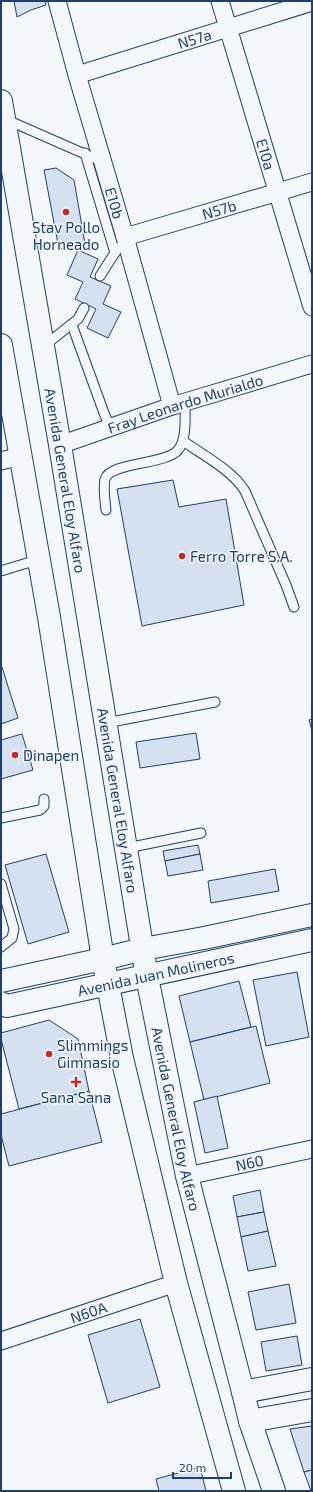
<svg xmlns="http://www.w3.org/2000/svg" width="313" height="1492" font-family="'Exo 2',sans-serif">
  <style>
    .building { fill: #d5e0f0; stroke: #1d3f73 }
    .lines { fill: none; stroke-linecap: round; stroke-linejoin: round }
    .lane-casing { stroke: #1d3f73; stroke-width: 11 }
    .street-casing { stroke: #1d3f73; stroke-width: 19 }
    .secondary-casing { stroke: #1d3f73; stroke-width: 24 }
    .primary-casing { stroke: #1d3f73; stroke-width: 24 }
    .lane { stroke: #f4f7fb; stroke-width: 9 }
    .street { stroke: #f4f7fb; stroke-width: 17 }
    .secondary { stroke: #f4f7fb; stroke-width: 22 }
    .primary { stroke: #f4f7fb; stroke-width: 22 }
    .poi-dot { fill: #c62828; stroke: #f4f7fb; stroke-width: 1.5 }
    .labels { text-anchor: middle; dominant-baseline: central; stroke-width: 3; stroke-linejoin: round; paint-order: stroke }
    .street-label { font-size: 15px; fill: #1d3f73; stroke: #f4f7fb }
    .poi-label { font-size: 15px; fill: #1d3f73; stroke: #f4f7fb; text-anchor: start }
  </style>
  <rect width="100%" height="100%" fill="#f4f7fb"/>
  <g class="building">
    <path d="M14 1H45L46 5 31 10 17 17Z"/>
    <path d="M56 168 74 180 85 244 59 249 44 170Z"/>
    <path d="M78 250 98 259 90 277 111 286 103 304 121 312 108 338 87 328 96 309 75 299 83 282 67 275Z"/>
    <path d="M173 480 179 507 226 499 244 605 142 626 117 489Z"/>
    <path d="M1 664 18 718 1 724Z"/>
    <path d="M312 719V731L309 720Z"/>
    <path d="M196 733 200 759 140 768 136 742Z"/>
    <path d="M22 734 33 770 1 779V740Z"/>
    <path d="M198 845 200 854 165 861 163 851Z"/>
    <path d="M46 854 69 932 28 944 5 865Z"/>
    <path d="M200 854 203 870 168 876 165 861Z"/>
    <path d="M275 869 279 891 211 903 208 881Z"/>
    <path d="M297 972 309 1037 266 1046 253 980Z"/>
    <path d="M239 981 251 1027 190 1042 179 996Z"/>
    <path d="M49 1020 78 1039 89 1091 19 1109 1 1039V1033Z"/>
    <path d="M256 1026 270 1083 204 1100 190 1042Z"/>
    <path d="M89 1091 102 1142 9 1166 1 1135V1114Z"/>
    <path d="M217 1096 228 1148 205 1153 194 1102Z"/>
    <path d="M260 1190 264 1212 237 1217 233 1196Z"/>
    <path d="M264 1212 268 1231 241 1237 237 1217Z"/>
    <path d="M268 1231 276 1266 248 1271 241 1237Z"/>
    <path d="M289 1284 296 1323 256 1330 248 1292Z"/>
    <path d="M140 1319 160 1387 108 1403 88 1335Z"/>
    <path d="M297 1336 302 1365 266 1371 261 1342Z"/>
    <path d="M312 1426V1470L304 1472 290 1429Z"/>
    <path d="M200 1467 206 1491H159L156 1479Z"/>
    <path d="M312 1470V1491H311L304 1472Z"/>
  </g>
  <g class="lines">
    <g class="lane-casing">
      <g id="lane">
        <path d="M5 119 103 162"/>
        <path d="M85 153 115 253"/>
        <path d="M100 276 118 248"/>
        <path d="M72 325 104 413 110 427"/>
        <path d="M44 346 78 319 84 308"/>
        <path d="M183 441C203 455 232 470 245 491L286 585 294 607"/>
        <path d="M106 510C105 501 103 488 105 479 110 462 166 465 178 450 187 440 185 415 185 402"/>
        <path d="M1 571 27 563 39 561"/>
        <path d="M106 723 215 702"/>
        <path d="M1 818 40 810 44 806V799"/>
        <path d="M127 848 201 833"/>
        <path d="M1 884 14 929 12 938 1 947"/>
      </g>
    </g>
    <g class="street-casing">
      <g id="street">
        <path id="s1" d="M57 1 77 75 125 237 172 406"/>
        <path id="s2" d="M220 1 312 307"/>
        <path id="s3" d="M77 75 312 2"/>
        <path id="s4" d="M125 237 312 182"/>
        <path id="s5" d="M60 445 172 406 312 364"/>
        <path d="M1 461 20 456"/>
        <path id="s6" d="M187 1176 312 1149"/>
        <path id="s7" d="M1 1341 176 1283"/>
      </g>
    </g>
    <g class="secondary-casing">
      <g id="secondary">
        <path d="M1 981 103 959 143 949 204 938 312 915"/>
        <path id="s8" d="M1 1003 7 1006 312 940"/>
        <path d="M243 1392 312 1379"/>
        <path d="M250 1421 312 1410"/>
      </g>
    </g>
    <g class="primary-casing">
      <g id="primary">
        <path id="s9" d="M1 101 60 445 147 977 187 1176 243 1392 250 1421 274 1491"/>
        <path d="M1 345 49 617 103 959 122 1058 176 1283 234 1491"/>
      </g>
    </g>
    <use href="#lane" class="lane"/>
    <use href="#street" class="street"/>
    <use href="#secondary" class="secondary"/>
    <use href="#primary" class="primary"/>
  </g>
  <g class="poi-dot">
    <circle cx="66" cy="212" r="4"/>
    <circle cx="182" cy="556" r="4"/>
    <circle cx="15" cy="755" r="4"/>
    <circle cx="49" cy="1054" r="4"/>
    <path d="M74 1076h4v4h4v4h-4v4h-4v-4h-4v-4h4z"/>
  </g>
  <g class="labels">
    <g class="street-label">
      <text stroke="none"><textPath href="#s3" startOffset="123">N57a</textPath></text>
      <text stroke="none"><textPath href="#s2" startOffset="160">E10a</textPath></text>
      <text stroke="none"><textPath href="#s1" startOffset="210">E10b</textPath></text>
      <text stroke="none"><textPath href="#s4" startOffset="98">N57b</textPath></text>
      <text stroke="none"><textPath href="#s5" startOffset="132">Fray Leonardo Murialdo</textPath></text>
      <text stroke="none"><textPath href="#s9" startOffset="385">Avenida General Eloy Alfaro</textPath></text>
      <text stroke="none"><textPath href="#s9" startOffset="709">Avenida General Eloy Alfaro</textPath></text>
      <text stroke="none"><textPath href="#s8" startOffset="159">Avenida Juan Molineros</textPath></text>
      <text stroke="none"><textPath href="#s9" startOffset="1033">Avenida General Eloy Alfaro</textPath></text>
      <text stroke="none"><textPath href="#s6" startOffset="64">N60</textPath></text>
      <text stroke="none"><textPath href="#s7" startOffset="92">N60A</textPath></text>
    </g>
    <g class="poi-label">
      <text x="66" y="227" text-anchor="middle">Stav Pollo<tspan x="66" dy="17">Horneado</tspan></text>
      <text x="190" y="556">Ferro Torre S.A.</text>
      <text x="23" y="755">Dinapen</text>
      <text x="57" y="1045">Slimmings<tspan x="57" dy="17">Gimnasio</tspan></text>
      <text x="76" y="1097" text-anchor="middle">Sana Sana</text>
    </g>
  </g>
  <rect width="313" height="1492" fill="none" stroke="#1d3f73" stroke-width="4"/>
  <path d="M173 1472v6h58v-6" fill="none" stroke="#1d3f73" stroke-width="2"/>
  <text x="179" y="1472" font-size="12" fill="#1d3f73" stroke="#f4f7fb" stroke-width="3" paint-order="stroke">20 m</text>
</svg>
